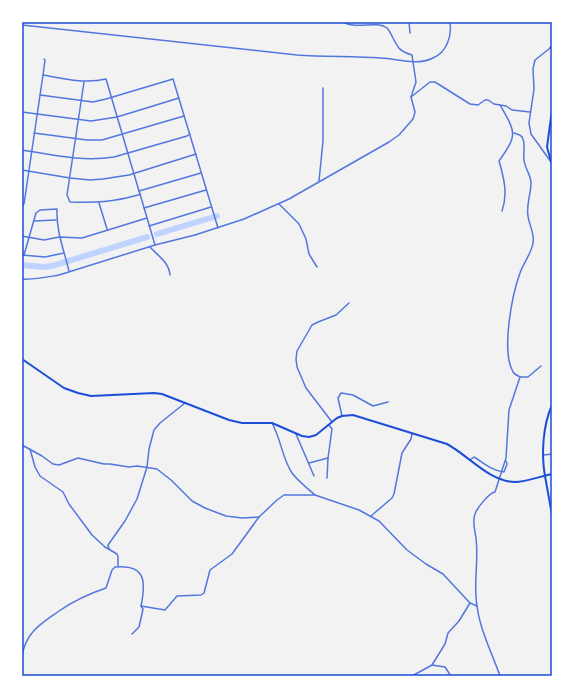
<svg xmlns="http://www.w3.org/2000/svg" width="574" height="698" font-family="'Work Sans',sans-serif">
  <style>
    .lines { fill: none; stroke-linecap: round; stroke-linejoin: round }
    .river { stroke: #bfd3fe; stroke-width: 6 }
    .minor { stroke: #5277de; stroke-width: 1.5 }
    .tertiary { stroke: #5277de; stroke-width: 1.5 }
    .secondary { stroke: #1d4ed8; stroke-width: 2 }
    .primary { stroke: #1d4ed8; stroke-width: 2 }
    .neatline { fill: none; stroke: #1d4ed8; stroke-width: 1.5 }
  </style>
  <rect width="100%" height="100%" fill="#f2f2f2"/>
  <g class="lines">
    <g class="river">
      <path d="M157 234 217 216"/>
      <path d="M22 265 43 267 52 266 147 237"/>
    </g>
    <g class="minor">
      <path d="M343 22C357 30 376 20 387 28 389 30 391 34 392 36 398 48 399 51 412 55L413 62"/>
      <path d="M409 22 410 33"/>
      <path d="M43 75 45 60 44 59"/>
      <path d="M84 82 67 195 70 202C96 203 113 202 138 195L140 194 139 191 201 173"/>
      <path d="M40 95 93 102 106 99 173 79 218 228"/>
      <path d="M411 97 430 82H435L470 104 478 105 485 100H488L494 104 506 106 512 110 530 112"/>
      <path d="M500 105C516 133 518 134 499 161 504 178 508 194 502 211"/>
      <path d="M22 112 91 121 117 117 179 98"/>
      <path d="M34 133 87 140H102L184 116"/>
      <path d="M514 133C516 134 520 134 522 137 526 143 523 153 524 160 525 169 531 175 531 183 531 194 526 205 528 216 529 225 535 234 533 243 532 252 523 264 520 273 512 295 501 351 513 372 515 375 517 375 520 377H528L541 366"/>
      <path d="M22 150C53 155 83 162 114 157L187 136 190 134"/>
      <path d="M551 162 531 134 529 123 534 89 533 69 535 60 549 49 552 45"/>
      <path d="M22 170 70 178 90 180 103 179 129 175 196 154"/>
      <path d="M319 181 323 141V88"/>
      <path d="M140 194 155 245"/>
      <path d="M99 203 107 229"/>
      <path d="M279 204 299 224 306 239 309 254 317 267"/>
      <path d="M22 206 24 204 43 75C65 79 85 84 106 79L139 191"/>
      <path d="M144 208 206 190"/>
      <path d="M34 221 56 220"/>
      <path d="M149 226 211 207"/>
      <path d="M22 236 44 240 59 237 82 238 147 218"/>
      <path d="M150 247C158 256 169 262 170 275"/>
      <path d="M22 255 45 257 64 253"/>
      <path d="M24 255 36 213 40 210 57 209C56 231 64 250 69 271"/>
      <path d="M22 279C34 280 47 277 59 275L155 245 195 235"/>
      <path d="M342 416 338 398 341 393 353 395 373 406 388 402"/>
      <path d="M332 422 306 388 297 367 296 359 297 351 312 325 318 322 336 315 349 303"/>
      <path d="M272 423C281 439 282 458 292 473 298 481 307 488 315 495"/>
      <path d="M296 434 314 476"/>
      <path d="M22 445 42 456 53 464 59 465 78 458 104 464H110L129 467 137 466 157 469 171 480 192 501 205 508 226 516 242 518 259 517"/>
      <path d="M30 449 35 467 40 476 63 492 69 504 92 535 105 547 117 554 118 557V566"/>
      <path d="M544 455 552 454"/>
      <path d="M470 460 474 457C484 463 492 471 504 472L507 464 506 461"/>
      <path d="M309 463 328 458"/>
      <path d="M327 478 328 458 332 429 329 425"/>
      <path d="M371 516 392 498 394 494 402 453 411 439 412 434"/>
      <path d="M109 549 108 545 125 521 137 499 147 467 149 449 154 430 160 423 185 403"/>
      <path d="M141 606 165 610 177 596 201 595 204 593 210 570 232 554 259 517 277 500 284 495H315L359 510 379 521 407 550 426 564 443 574 470 603 477 606"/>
      <path d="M22 655C27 631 41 624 59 611 75 600 88 594 106 588L112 570 115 567C146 564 146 582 141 606L143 609 139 627 132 634"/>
      <path d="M432 665 445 667 451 676"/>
      <path d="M412 676 432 665 445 644 448 633 459 621 470 603"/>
      <path d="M500 676C492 653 480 630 477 606 473 583 479 561 476 538 475 531 472 521 475 514 477 508 489 493 495 492L506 458 509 410 520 377"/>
    </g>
    <g class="tertiary">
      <path d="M22 25 297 55C325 57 353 56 381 58 398 59 417 66 433 58 447 52 452 36 450 22"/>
      <path d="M195 235 244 219 289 199 389 142 399 135 413 119 415 112 411 97 416 82 413 62"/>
    </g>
    <path class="secondary" d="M545 476 552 515"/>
    <g class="primary">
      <path d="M552 110 547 147 552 165"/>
      <path d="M22 359 64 388 78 393 91 396 154 393 162 394 229 420 242 423H272L302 436 309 437 316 435 337 418 342 416 353 415 447 444C469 456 490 482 515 482 526 482 541 476 552 474"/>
      <path d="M545 476C541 454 543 425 552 405"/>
    </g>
  </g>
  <rect width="574" height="698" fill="none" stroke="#ffffff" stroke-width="46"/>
  <rect x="23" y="23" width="528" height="652" class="neatline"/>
</svg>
